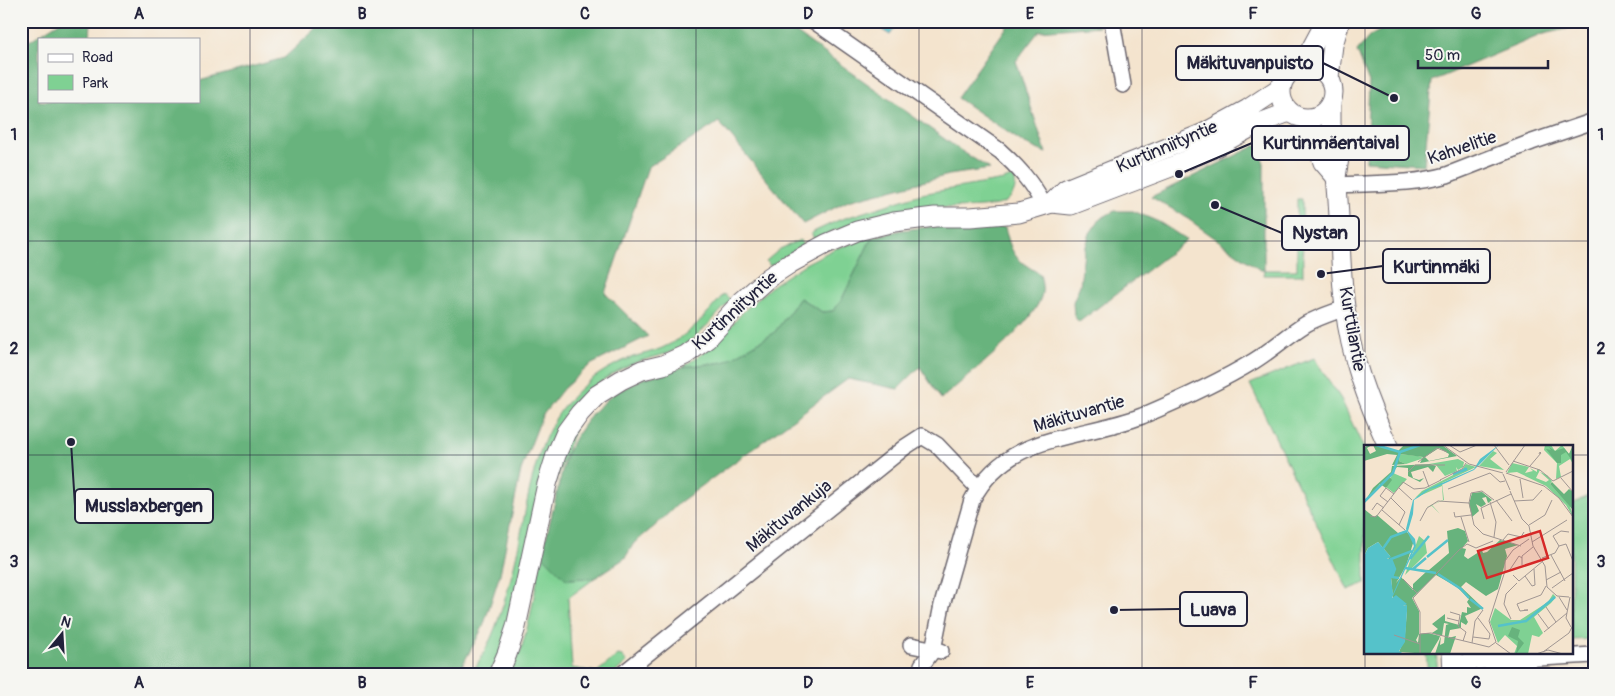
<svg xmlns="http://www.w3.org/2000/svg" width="1615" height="696" font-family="Pangolin,sans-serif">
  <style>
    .green { fill: #7fd193; stroke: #507a67 }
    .forest { fill: #67b37d; stroke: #446a5c }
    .water { fill: #55c2ca; stroke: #3c7282 }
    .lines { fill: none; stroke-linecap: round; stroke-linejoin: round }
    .minor-casing { stroke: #6c666e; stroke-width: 18 }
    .tertiary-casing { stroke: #6c666e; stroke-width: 21 }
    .minor { stroke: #fff; stroke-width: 15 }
    .tertiary { stroke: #fff; stroke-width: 19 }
    .grid { fill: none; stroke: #22223b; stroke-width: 1; stroke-opacity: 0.55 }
    .labels { text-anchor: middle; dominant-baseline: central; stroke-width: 4; stroke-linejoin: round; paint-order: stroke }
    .street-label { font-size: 18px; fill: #22223b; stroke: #f6f6f2 }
    .inset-river { fill: none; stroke: #55c2ca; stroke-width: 2.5 }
    .inset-road { fill: none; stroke: #a09693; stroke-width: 1 }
    .view { fill: #d62828; fill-opacity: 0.15; stroke: #d62828; stroke-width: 2.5 }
    .inset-edge { fill: none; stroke: #22223b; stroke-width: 2.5 }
    .leader { fill: none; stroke: #22223b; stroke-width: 2 }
    .callout-dot { fill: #22223b; stroke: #f6f6f2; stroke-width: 2 }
    .callout { fill: #f6f6f2; stroke: #22223b; stroke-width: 2 }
    .callout-label { font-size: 19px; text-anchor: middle; font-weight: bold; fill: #22223b }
    .neatline { fill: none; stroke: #22223b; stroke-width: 2 }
    .grid-label { font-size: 16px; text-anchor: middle; font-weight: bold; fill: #22223b }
  </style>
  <rect width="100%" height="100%" fill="#f6f6f2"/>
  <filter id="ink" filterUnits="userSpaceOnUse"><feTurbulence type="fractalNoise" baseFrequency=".02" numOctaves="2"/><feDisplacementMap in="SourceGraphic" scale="10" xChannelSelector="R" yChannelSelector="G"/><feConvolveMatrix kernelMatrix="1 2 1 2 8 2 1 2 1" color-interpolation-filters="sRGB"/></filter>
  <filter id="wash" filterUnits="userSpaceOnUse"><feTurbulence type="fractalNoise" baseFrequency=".0096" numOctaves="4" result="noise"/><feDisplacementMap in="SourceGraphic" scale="20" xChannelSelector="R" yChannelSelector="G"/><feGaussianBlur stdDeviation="1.12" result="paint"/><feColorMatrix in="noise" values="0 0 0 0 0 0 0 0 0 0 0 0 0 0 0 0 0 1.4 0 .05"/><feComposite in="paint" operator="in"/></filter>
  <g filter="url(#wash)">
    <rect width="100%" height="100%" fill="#f4e4ce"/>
    <g class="green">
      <path d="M1014 176C1017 186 1015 196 1005 202 991 210 946 207 929 208 919 209 908 210 898 212 869 217 841 228 814 239L811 233 839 220 921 194 1004 180Z"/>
      <path d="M1297 199H1302L1303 275H1263L1264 270H1297Z"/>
      <path d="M872 237 841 301 833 311 822 312 800 298 774 333 725 362 683 367 714 345 744 311 774 284 805 264 834 249Z"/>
      <path d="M800 240 803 245 770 266 766 261 780 249Z"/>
      <path d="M724 294 731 300C715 317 701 334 681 347 668 355 652 357 637 362 619 368 604 380 588 391L516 593 499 658 488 675H471C478 663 485 651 491 638 501 615 508 590 514 566 528 510 530 444 570 399 587 380 610 365 633 357 642 354 653 352 662 348 688 337 706 315 724 294Z"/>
      <path d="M1314 358 1341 399 1365 451V583L1348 590 1250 384Z"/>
      <path d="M1594 494V639L1571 640V505L1589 495Z"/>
      <path d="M542 555 566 579 595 578 568 598 572 668 597 672 618 655 622 656 627 662 612 675H508L521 650 530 617Z"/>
      <path d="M1426 652H1436L1438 675H1428Z"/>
    </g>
    <g class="forest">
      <path d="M61 21H91L90 39H39V101H199V81L284 58 319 26 350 21H780L960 150 990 169 949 175 848 201 803 224 719 122 648 167 605 293 648 336 590 365 563 389 542 416 521 470 500 574 483 627 457 675H21V46Z"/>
      <path d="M1011 21H1099V26L1039 31 1016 61 1046 153 1025 144 957 98Z"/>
      <path d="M1395 21H1594V23L1543 34 1432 81 1424 165 1366 161 1369 82 1357 51 1370 36 1393 24Z"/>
      <path d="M1257 145 1264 163V270H1260L1181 214 1151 197Z"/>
      <path d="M1114 211H1133L1159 222 1187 240 1079 322 1074 316 1073 302 1080 285 1084 253 1090 233 1100 219Z"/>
      <path d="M938 226 1005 227C1012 256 1015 259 1040 274 1041 279 1043 287 1042 293 1038 322 965 378 941 399L920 367 898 389 848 379 680 502 655 526 634 543 625 558 595 578 566 579 542 555 566 455 576 436 592 413 613 394 642 379 683 367 725 362 774 333 800 298 822 312 833 311 841 301 872 237 902 230Z"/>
    </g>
    <path class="water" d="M873 21H890L896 26 890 35 872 23Z"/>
  </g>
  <g filter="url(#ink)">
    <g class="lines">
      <g class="minor-casing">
        <g id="minor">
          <path d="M814 21 1000 151C1020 169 1031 182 1044 205"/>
          <path d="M1112 21 1123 85"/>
          <path d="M1337 185C1374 183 1411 185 1447 175L1532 142 1594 121"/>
          <path d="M911 645 941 651"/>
          <path d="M1452 663 1594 655"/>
          <path d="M922 665 933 650 942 605 972 500C1007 432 1080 440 1142 416 1180 400 1218 383 1254 361 1272 350 1288 335 1306 324 1318 317 1332 313 1345 308"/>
          <path d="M621 675 905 447 922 436 937 445 978 488"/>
        </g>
      </g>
      <g class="tertiary-casing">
        <g id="tertiary">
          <circle cx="1307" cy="92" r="26"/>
          <path d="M1302 66 1326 21"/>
          <path d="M1329 77 1333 45 1340 21"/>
          <path d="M1331 104V125L1339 158 1336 177C1341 220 1339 264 1345 307 1350 356 1368 402 1388 446"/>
          <path d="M1308 119 1323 162 1336 177"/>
          <path d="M1052 203 1066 189 1204 133 1248 109 1281 87"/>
          <path d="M1452 652 1453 675"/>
          <path d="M498 675 507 654 516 627 547 484 556 455 566 432 580 413 597 395 621 380 642 370 663 365 685 355 707 339 742 301 768 278 791 263 826 244 857 231 894 222 935 217H970L1019 213 1052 203 1071 205 1176 165 1212 149 1257 124 1289 112"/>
        </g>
      </g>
      <use href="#minor" class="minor"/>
      <use href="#tertiary" class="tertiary"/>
    </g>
  </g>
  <path class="grid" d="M250 21V675M473 21V675M696 21V675M919 21V675M1142 21V675M1365 21V675M21 241H1594M21 455H1365M1571 455H1594"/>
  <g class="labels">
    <g class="street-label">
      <text transform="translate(1167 147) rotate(-23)">Kurtinniityntie</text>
      <text transform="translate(1462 148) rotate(-19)">Kahvelitie</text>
      <text transform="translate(735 311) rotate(-42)">Kurtinniityntie</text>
      <text transform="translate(1352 329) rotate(80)">Kurttilantie</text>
      <text transform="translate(1079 414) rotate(-16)">Mäkituvantie</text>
      <text transform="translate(789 516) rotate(-39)">Mäkituvankuja</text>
    </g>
  </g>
  <g transform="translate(1364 445)">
    <rect width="209" height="209" fill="#f4e4ce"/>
    <path d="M181 0H187L191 6 198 0 205 9 209 3V19L206 14 195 21 197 32 192 34 193 18 180 5ZM129 6 133 8 126 14 140 25 115 21ZM36 9 54 11 60 13 42 19 35 16ZM94 14 100 17 99 22 94 25 92 22 93 26 81 31 72 20 65 19ZM148 18 165 22 161 28 169 26 166 23 173 27V24L176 25 172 33 182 37 185 35 176 27 183 30 188 36 186 39 206 61 209 72 202 60 182 41 153 27 143 28ZM102 19 112 22 78 38 80 55 68 60 76 69 68 61 63 62 79 55 78 41 51 53 58 46 97 26ZM29 28 43 34 30 48 22 42ZM55 91 61 96 63 108 41 130ZM189 149 192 152 187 158 170 172 179 188 175 192 168 190 164 209H150L153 201 141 190 134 198 126 177 131 163 147 175H156L184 157Z" fill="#7fd193"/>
    <path d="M4 0H8L3 3 6 9 12 6 9 0 34 6 40 0H78L93 11 56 18 59 12 36 9 35 16 42 19 28 20 33 10 23 9 0 16V3ZM75 3 85 9 84 12 65 16 61 12ZM185 2 191 6 200 3 205 9 208 2 209 17 202 7 197 10V18H193L182 4 187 5ZM66 19 72 21 69 27 64 22 47 27 49 33 55 35 60 33 56 37 44 31V23L33 22 25 31 28 35 22 43 16 39 0 58 9 43 27 27 28 21ZM188 37 200 49 205 44 209 47V65L186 39ZM118 47 128 55 124 58 122 52 118 53 122 59 117 62 112 59 115 66 108 72 105 59 108 48ZM0 64 10 72 13 70 34 88 42 86 50 95 42 121 32 138 37 132 49 145V139L63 126 49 124 65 125 85 108 83 86 94 83 101 86 104 96 98 103 102 104 100 111 104 114 118 105 119 108 123 107 136 95 154 100 141 104 143 111 134 144 122 151 102 137 97 142 119 163 101 171 104 177 102 180 97 177V183L86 185 84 193 92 191 86 209H71L77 191 76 200 80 198 82 180 85 179 80 178 78 191 68 188 74 184 68 179 81 169V176L95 180 98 167 103 168V162L107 163 103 157 105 154 93 142 72 130 48 153 55 166V189L52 195 54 198 55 189 64 188 76 191 75 194 66 209 35 207 40 195 32 192 30 197 25 189 27 186 41 189 43 166V161L39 160 42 159 29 154 27 132 31 125 23 116 26 111 14 97 4 103 0 111ZM148 182 156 185 154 192 160 198 152 209 154 196 144 191Z" fill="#67b37d" fill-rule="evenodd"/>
    <path d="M135 0 110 25 73 42 66 44 55 52 50 55 49 69 44 86 51 94 52 101 28 153 32 150 43 159 39 161 43 160V166L41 197 35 206 40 209H0V111L4 103 14 97 27 112 23 114H27L31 124 27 133 29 149 50 101 42 84 49 55 62 45 110 24 116 14Z" fill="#55c2ca"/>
    <path class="inset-river" d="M12 0 36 7M89 29 103 24H100M0 57 29 28 36 7 56 0M18 105 27 92 43 86M63 112 84 95M46 114 65 91M41 123 72 128M49 124 62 113M74 129 97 144 105 153M35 133 28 132 31 124 27 114 48 106M106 154 119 164M134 181 162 176 191 152"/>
    <path class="inset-road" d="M79 0 105 19 139 28M85 0 96 7 113 0M130 0 145 20M149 16 176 25 189 36 209 26M54 17 73 3 83 7M166 21 177 8 176 7 175 9M59 26 65 42M44 27 51 20H81M142 27 161 0M142 28 180 41 195 53 209 72M139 29 146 45M197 33 209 47M156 34 159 53M76 35 98 24 102 18M35 43 48 55M84 44 126 28 136 37 141 36M146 46 158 74 165 81 169 101 181 121 183 142 193 151 205 152M27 53 41 67 35 80M130 55 118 46 107 48 105 58 110 80 119 89 157 101M132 55 148 76M150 56 169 55 178 45M24 57 16 51 22 43 30 49M126 57 132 77 130 92M8 65 13 58 20 63M18 65 41 85M90 67 91 72 107 70M6 71 12 72 39 37 50 44 61 43 77 35M97 72 105 97M120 74 117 63 147 49M56 76 63 63 74 56 105 58M165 80 181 70 188 55M139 95 144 89 157 92 160 87M129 96 112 103 103 99 95 105 49 153 56 167V189L67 188 125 202 132 197M168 97 203 75M195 101 189 91 197 86 205 87M195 101 202 99 209 116M187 110 201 136M178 113 191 108 195 101M158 120V111L169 102M145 126 155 111 158 113M149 130 155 136 179 116M161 131 168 141 171 140 170 124M39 134 53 148M182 135 197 127M188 143 209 128M195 152 203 165M206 152 202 173 207 182M182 162 192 177M160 165H164L156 166 153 159 177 150 182 141M86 167 96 170 95 176M174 169 185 184M83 173 95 176 94 181 102 187 99 196M147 174 140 159 142 149 153 138M180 187 203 168M30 190 56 199M109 192 125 194 126 189 114 173M132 197 125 176 141 126V116L149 105 165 94M108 198 111 176 119 165M132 198 147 209M179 207 205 188 208 182M56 209V189M172 209 184 205 199 209"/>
    <path class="view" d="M176 86 184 113 123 133 114 106Z"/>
    <rect width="209" height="209" class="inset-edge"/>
  </g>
  <path class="leader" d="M1394 98L1323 63M1179 174L1252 143M1215 205L1282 233M1321 274L1383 266M71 442L75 506M1114 610L1180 609"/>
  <g class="callout-dot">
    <circle cx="1394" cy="98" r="5"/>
    <circle cx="1179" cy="174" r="5"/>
    <circle cx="1215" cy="205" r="5"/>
    <circle cx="1321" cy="274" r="5"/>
    <circle cx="71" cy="442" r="5"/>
    <circle cx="1114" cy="610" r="5"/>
  </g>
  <g class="callout">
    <rect x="1176" y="46" width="147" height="34" rx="5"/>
    <rect x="1252" y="126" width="157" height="34" rx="5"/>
    <rect x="1282" y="216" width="77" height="34" rx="5"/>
    <rect x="1383" y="249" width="107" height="34" rx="5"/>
    <rect x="75" y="489" width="138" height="34" rx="5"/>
    <rect x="1180" y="592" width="67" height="34" rx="5"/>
  </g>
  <g class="callout-label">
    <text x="1250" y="69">Mäkituvanpuisto</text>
    <text x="1331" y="149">Kurtinmäentaival</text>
    <text x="1320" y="239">Nystan</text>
    <text x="1436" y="273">Kurtinmäki</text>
    <text x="144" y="512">Musslaxbergen</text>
    <text x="1213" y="616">Luava</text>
  </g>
  <rect width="1615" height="696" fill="none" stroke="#f6f6f2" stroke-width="55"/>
  <rect x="38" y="38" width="162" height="65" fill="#f6f6f2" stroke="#a1a1a9"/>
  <rect x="48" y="54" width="25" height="8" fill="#ffffff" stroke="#a1a1a9"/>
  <text x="82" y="62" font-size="15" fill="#22223b">Road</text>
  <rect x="48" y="75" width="25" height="15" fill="#7fd193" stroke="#a1a1a9"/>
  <text x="82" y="88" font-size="15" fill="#22223b">Park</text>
  <g transform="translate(62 634) rotate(18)" stroke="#f6f6f2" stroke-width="4" paint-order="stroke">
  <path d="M0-4L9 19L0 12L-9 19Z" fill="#22223b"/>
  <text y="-8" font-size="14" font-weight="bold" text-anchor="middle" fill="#22223b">N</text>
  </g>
  <path d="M1418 60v8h130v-8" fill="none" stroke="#22223b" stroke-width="2.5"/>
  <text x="1425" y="60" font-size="15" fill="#22223b" stroke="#f6f6f2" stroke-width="4" paint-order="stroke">50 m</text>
  <rect x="28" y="28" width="1560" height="640" class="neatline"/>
  <g class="grid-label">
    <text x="139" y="19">A</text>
    <text x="362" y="19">B</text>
    <text x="585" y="19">C</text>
    <text x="808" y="19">D</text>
    <text x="1030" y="19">E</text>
    <text x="1253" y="19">F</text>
    <text x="1476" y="19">G</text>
    <text x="14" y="140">1</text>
    <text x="1601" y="140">1</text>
    <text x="14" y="354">2</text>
    <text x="1601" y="354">2</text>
    <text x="14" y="567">3</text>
    <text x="1601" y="567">3</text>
    <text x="139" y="688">A</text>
    <text x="362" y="688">B</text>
    <text x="585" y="688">C</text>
    <text x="808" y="688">D</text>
    <text x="1030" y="688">E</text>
    <text x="1253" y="688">F</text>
    <text x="1476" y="688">G</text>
  </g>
</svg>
